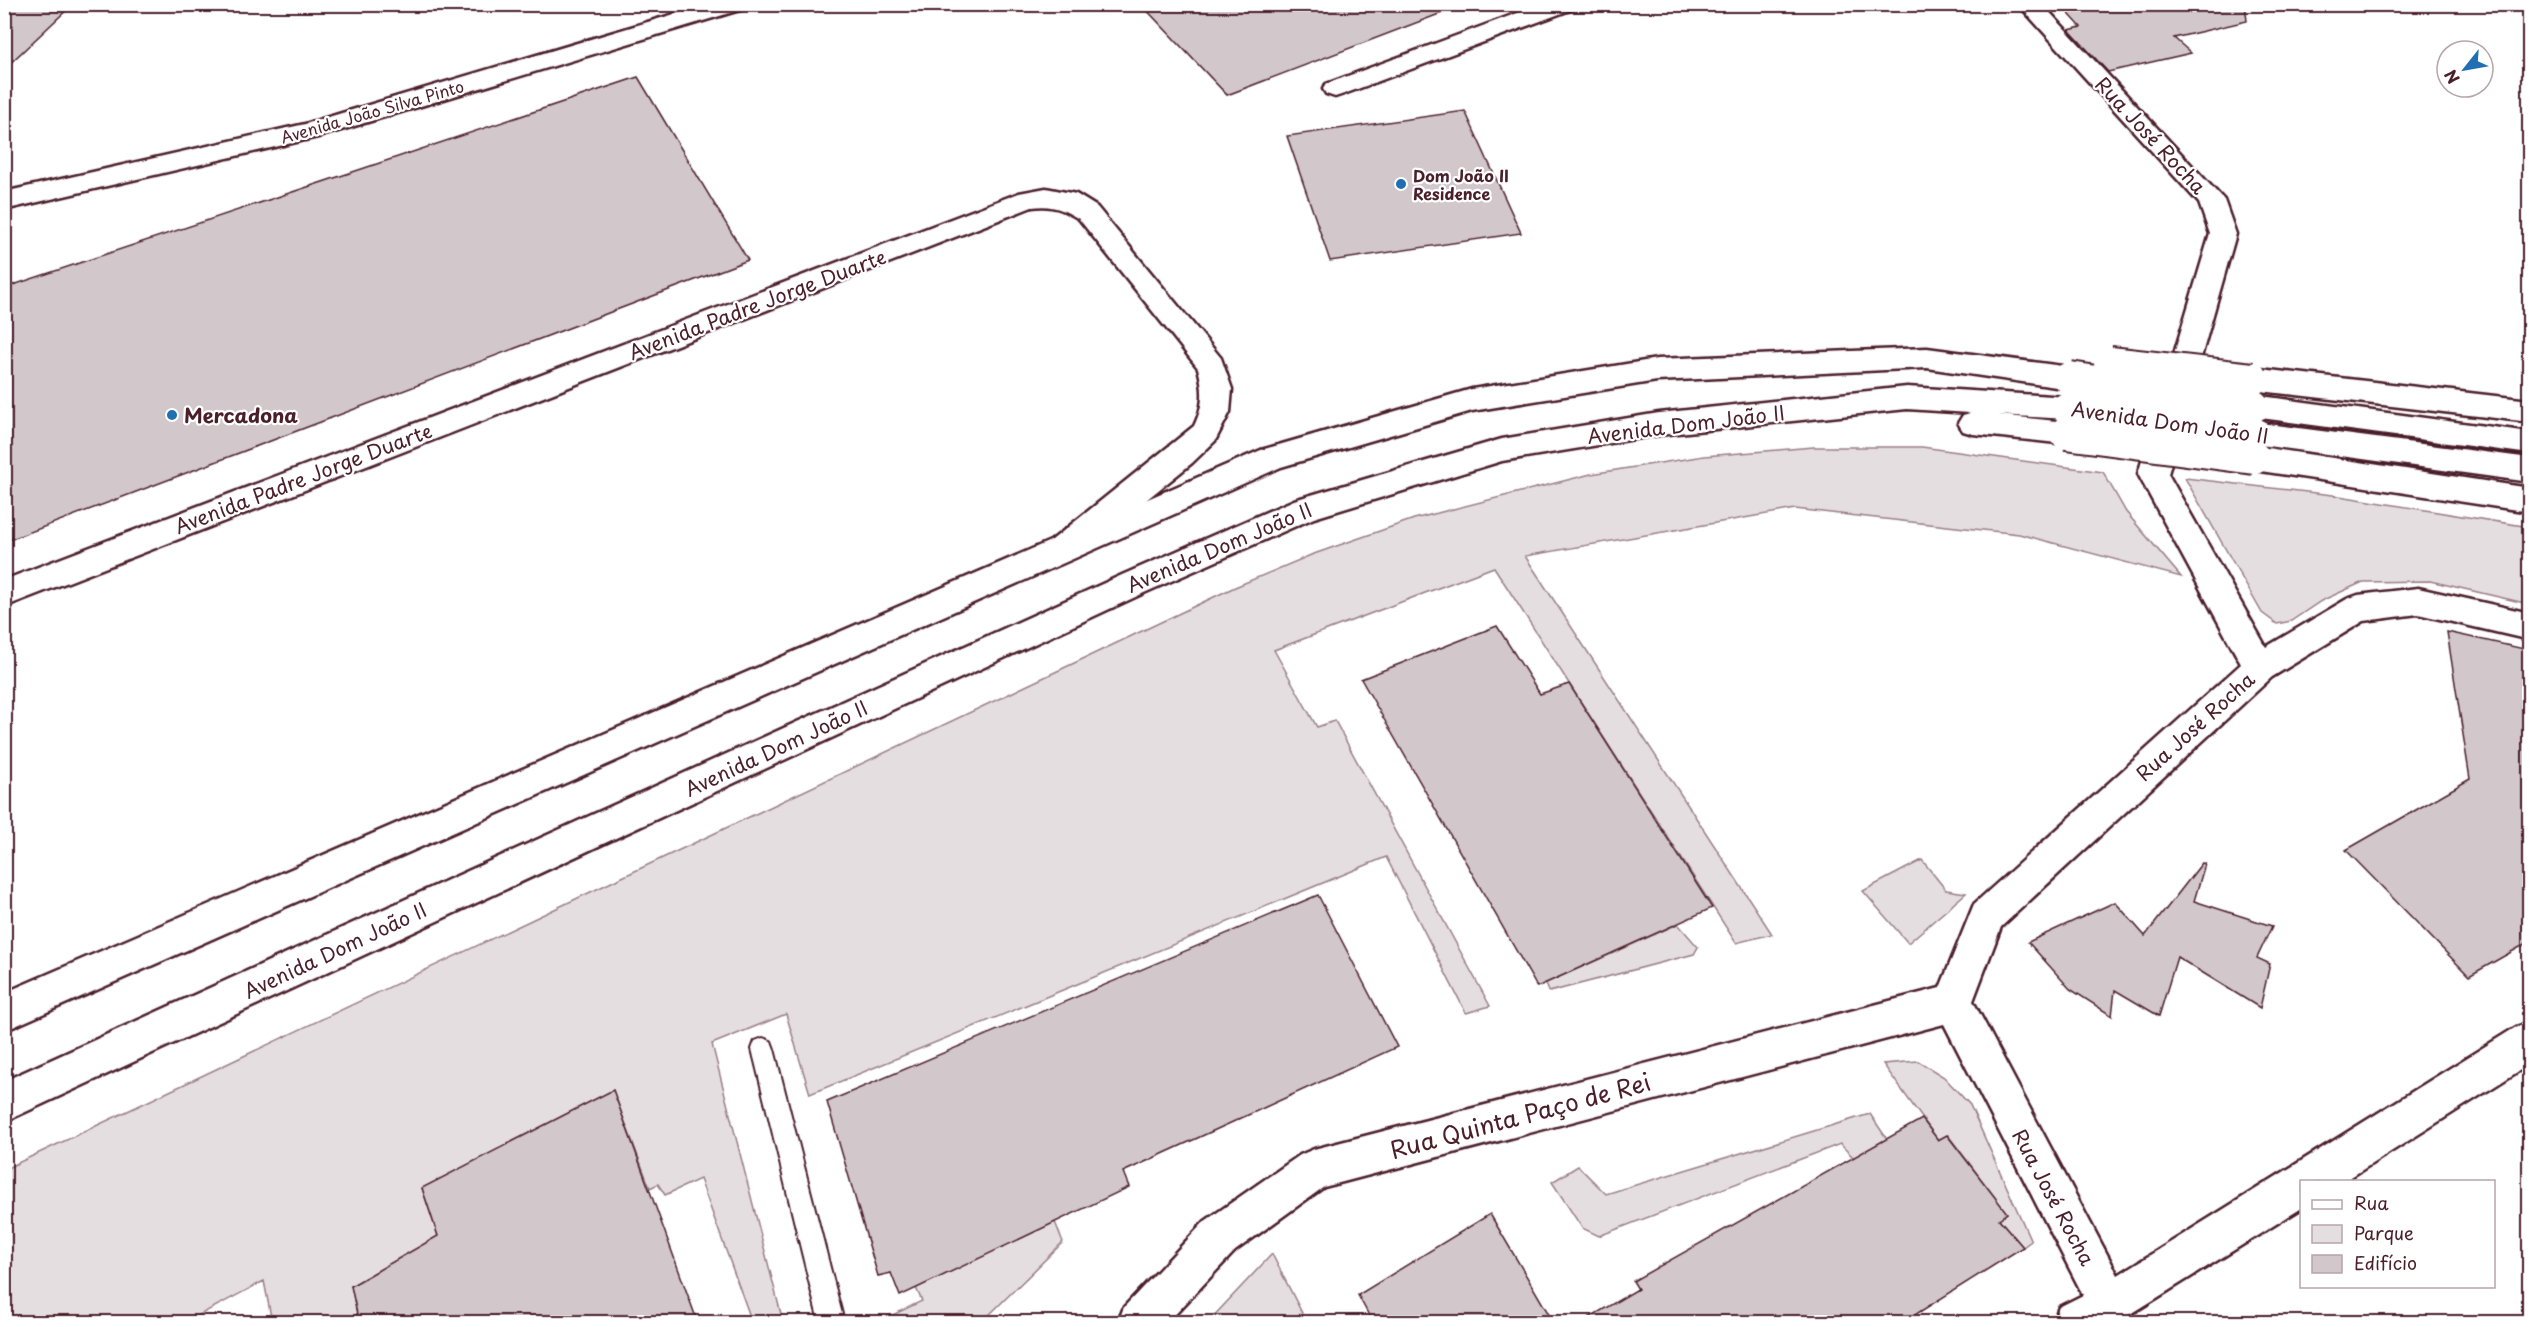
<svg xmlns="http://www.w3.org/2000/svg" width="2534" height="1327" font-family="'Playpen Sans',sans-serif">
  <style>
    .green { fill: #e5dee0; stroke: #987e86; stroke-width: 1.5 }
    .building { fill: #d2c7cb; stroke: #4a1f2b; stroke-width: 1.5 }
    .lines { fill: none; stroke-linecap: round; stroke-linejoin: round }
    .lane-casing { stroke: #4a1f2b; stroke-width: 4 }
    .street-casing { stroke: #4a1f2b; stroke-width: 5 }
    .primary-casing { stroke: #4a1f2b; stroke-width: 5 }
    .lane { fill: #fff; fill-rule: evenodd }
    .street { fill: #fff; fill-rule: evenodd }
    .primary { fill: #fff; fill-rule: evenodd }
    .primary-bridge-casing { stroke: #4a1f2b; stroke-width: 36; stroke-linecap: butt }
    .primary-bridge { stroke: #fff; stroke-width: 32 }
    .poi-dot { fill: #1f6fb2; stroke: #fff; stroke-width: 2 }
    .labels { text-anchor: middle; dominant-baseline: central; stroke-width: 4.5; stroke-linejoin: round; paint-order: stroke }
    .far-street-label { font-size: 16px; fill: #4a1f2b; stroke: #fff }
    .far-poi-label { font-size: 16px; font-weight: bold; fill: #4a1f2b; stroke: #fff; text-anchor: start }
    .street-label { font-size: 20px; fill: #4a1f2b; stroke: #fff }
    .poi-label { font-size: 20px; font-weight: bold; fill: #4a1f2b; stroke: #fff; text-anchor: start }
    .near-street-label { font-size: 24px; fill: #4a1f2b; stroke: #fff }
  </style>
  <rect width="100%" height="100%" fill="#fff"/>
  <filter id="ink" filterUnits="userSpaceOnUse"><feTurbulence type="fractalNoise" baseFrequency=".0167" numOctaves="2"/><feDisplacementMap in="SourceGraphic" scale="12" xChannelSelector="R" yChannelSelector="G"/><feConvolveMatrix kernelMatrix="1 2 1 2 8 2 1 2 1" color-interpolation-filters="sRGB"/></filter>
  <g filter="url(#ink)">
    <g class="green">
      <path d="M1814 447H1922L2103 472 2126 512 2181 577 2019 534 1795 509 1525 556 1772 934 1736 943 1494 567 1274 650 1317 727 1335 721 1490 1006 1466 1013 1386 857 810 1094 786 1014 712 1044 783 1322H752L700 1179 665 1195 658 1184 650 1188 613 1090 422 1188 438 1236 351 1286 359 1322H272L264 1281 186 1322H5V1169L1235 587 1311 555 1414 519 1591 474 1704 456Z"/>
      <path d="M2185 478 2333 495 2529 527V604L2430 581 2363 582 2321 601 2291 621 2277 624 2262 613Z"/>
      <path d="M1922 860 1946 890 1966 893 1908 943 1863 891Z"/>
      <path d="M1678 924 1698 947 1694 954 1549 992 1546 983Z"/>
      <path d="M1918 1061 1944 1077 1970 1105 2031 1241 2023 1247 1999 1219 2007 1213 1948 1135 1938 1140 1883 1064Z"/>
      <path d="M1870 1114 1887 1139 1854 1158 1840 1144 1599 1236 1582 1228 1552 1182 1578 1166 1606 1194Z"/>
      <path d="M1055 1222 1063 1242 982 1322H878L922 1301 916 1288Z"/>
      <path d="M1272 1254 1302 1313 1287 1322H1208Z"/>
    </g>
    <g class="building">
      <path d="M4 4H73L4 69Z"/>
      <path d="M1141 4H1454L1455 8 1227 95Z"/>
      <path d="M2060 4H2245L2247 21 2174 38 2191 53 2108 72 2069 30 2081 27Z"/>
      <path d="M638 77 748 260 4 542V288Z"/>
      <path d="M1465 111 1521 233 1330 261 1287 136Z"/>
      <path d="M1497 626 1540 694 1569 684 1712 908 1537 987 1361 679Z"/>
      <path d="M2447 632 2529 650V942L2469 976 2346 850 2470 779Z"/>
      <path d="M2202 863 2205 864 2194 901 2272 926 2257 958 2270 964 2260 1008 2177 957 2159 1016 2115 990 2112 1016 2070 989 2028 942 2115 902 2145 936Z"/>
      <path d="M1318 895 1397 1047 1123 1172 1129 1187 900 1296 891 1273 878 1276 827 1102Z"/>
      <path d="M613 1090 698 1323H359L351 1286 438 1236 422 1188Z"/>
      <path d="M1922 1119 1938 1140 1947 1135 2007 1213 1999 1219 2023 1247 1902 1323H1580L1638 1289 1633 1281Z"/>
      <path d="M1490 1214 1554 1323H1373L1358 1295Z"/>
    </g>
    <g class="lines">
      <g class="lane-casing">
        <path id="lane" d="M763 1038 771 1041 774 1049 844 1322H819L752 1049 755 1041Z"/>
      </g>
      <g class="street-casing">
        <g id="street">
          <path d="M708 4H746L743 9 318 137 4 210V192L305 124Z"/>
          <path d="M1542 4H1576L1573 9 1344 94 1335 97 1326 94 1323 89 1326 84Z"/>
          <path d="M2018 4H2042L2224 200 2236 234 2168 474 2266 647 2347 599 2358 595 2418 588 2530 613V640L2418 614 2364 621 2272 677 2001 927 1973 1001 2118 1275 2516 1027 2530 1022V1064L2343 1182H2302V1208L2118 1322H2053L2059 1307 2083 1295 1944 1024 1324 1187 1235 1251 1168 1322H1118L1124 1307 1205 1221 1300 1155 1314 1149 1940 988 1974 904 2241 664 2138 474 2210 234 2199 203Z"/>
          <path d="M1046 188 1076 194 1097 207 1221 358 1232 389 1230 412 1215 441 1192 463 1074 558 1063 562 1052 558 1047 549 1052 540 1194 426C1204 405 1204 390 1198 368L1079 219C1063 209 1052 204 1032 207L4 607V580L1019 193Z"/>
        </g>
      </g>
      <g class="primary-casing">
        <g id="primary">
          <path d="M1927 348 2070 367 2080 370 2084 378 2080 386 2070 389 1927 368 1657 381 1472 411 1281 467 4 1031V993L1261 450 1472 389 1657 359Z"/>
          <path d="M2252 368 2530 400V422L2252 390 2242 387 2238 379 2242 371Z"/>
          <path d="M1907 387 2068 397 2078 400 2083 408 2078 416 2068 419 1999 415 2066 422 2076 425 2081 433 2076 441 2066 444 1973 434 1963 431 1958 423 1963 415 1970 413 1907 409 1659 435 1502 461 1314 518 1144 593 4 1122V1081L1122 575 1294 500 1502 439 1659 413Z"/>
          <path d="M2253 395 2530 432V454L2253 417 2243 414 2238 406 2243 398Z"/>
          <path d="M2253 422 2530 458V482L2253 444 2243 441 2238 433 2243 425Z"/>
          <path d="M2254 446 2530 488V512L2254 470 2243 466 2239 458 2243 450Z"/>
        </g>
      </g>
      <use href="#lane" class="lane"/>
      <use href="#street" class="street"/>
      <use href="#primary" class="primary"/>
      <g class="primary-bridge-casing">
        <g id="primary-bridge">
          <path d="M2110 363 2252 379"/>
          <path d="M2070 378 2253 406"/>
          <path d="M2068 408 2253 433"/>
          <path d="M2066 433 2254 458"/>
        </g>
      </g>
      <use href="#primary-bridge" class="primary-bridge"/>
    </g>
  </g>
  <g class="poi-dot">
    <circle cx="1401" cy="184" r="6"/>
    <circle cx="172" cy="415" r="6"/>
  </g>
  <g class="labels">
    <g class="far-street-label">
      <text transform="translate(372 111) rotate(-16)">Avenida João Silva Pinto</text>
    </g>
    <g class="far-poi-label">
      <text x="1413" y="175">Dom João II<tspan x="1413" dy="18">Residence</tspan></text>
    </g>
    <g class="street-label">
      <text transform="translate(2151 135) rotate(47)">Rua José Rocha</text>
      <text transform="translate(757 304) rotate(-21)">Avenida Padre Jorge Duarte</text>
      <text transform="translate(2170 422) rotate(8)">Avenida Dom João II</text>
      <text transform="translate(1686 424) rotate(-7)">Avenida Dom João II</text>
      <text transform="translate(303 478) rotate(-21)">Avenida Padre Jorge Duarte</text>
      <text transform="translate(1219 547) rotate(-23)">Avenida Dom João II</text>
      <text transform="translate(2195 726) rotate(-42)">Rua José Rocha</text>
      <text transform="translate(776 748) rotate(-25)">Avenida Dom João II</text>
      <text transform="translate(335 950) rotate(-25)">Avenida Dom João II</text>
      <text transform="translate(2054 1197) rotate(62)">Rua José Rocha</text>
    </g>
    <g class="poi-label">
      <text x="184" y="415">Mercadona</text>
    </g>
    <g class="near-street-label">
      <text transform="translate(1520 1115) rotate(-15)">Rua Quinta Paço de Rei</text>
    </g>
  </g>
  <rect width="2534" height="1327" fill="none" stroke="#fff" stroke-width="24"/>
  <rect x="12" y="12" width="2510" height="1303" fill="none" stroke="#4a1f2b" stroke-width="2" filter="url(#ink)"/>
  <rect x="2300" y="1180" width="195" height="108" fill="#ffffff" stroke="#b7a5aa" stroke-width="1.5"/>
  <rect x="2312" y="1200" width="30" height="9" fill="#ffffff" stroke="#b7a5aa" stroke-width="1.5"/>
  <text x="2354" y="1210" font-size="18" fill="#4a1f2b">Rua</text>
  <rect x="2312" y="1225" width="30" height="18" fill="#e5dee0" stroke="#b7a5aa" stroke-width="1.5"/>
  <text x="2354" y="1240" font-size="18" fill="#4a1f2b">Parque</text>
  <rect x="2312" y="1255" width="30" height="18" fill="#d2c7cb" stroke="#b7a5aa" stroke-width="1.5"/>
  <text x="2354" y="1270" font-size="18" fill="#4a1f2b">Edifício</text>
  <g transform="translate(2465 69) rotate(239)"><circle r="28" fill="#ffffff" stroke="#b7a5aa" stroke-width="1.5"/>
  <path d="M0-4.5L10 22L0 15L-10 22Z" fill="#1f6fb2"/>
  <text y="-9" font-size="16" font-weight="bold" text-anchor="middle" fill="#4a1f2b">N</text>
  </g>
</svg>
